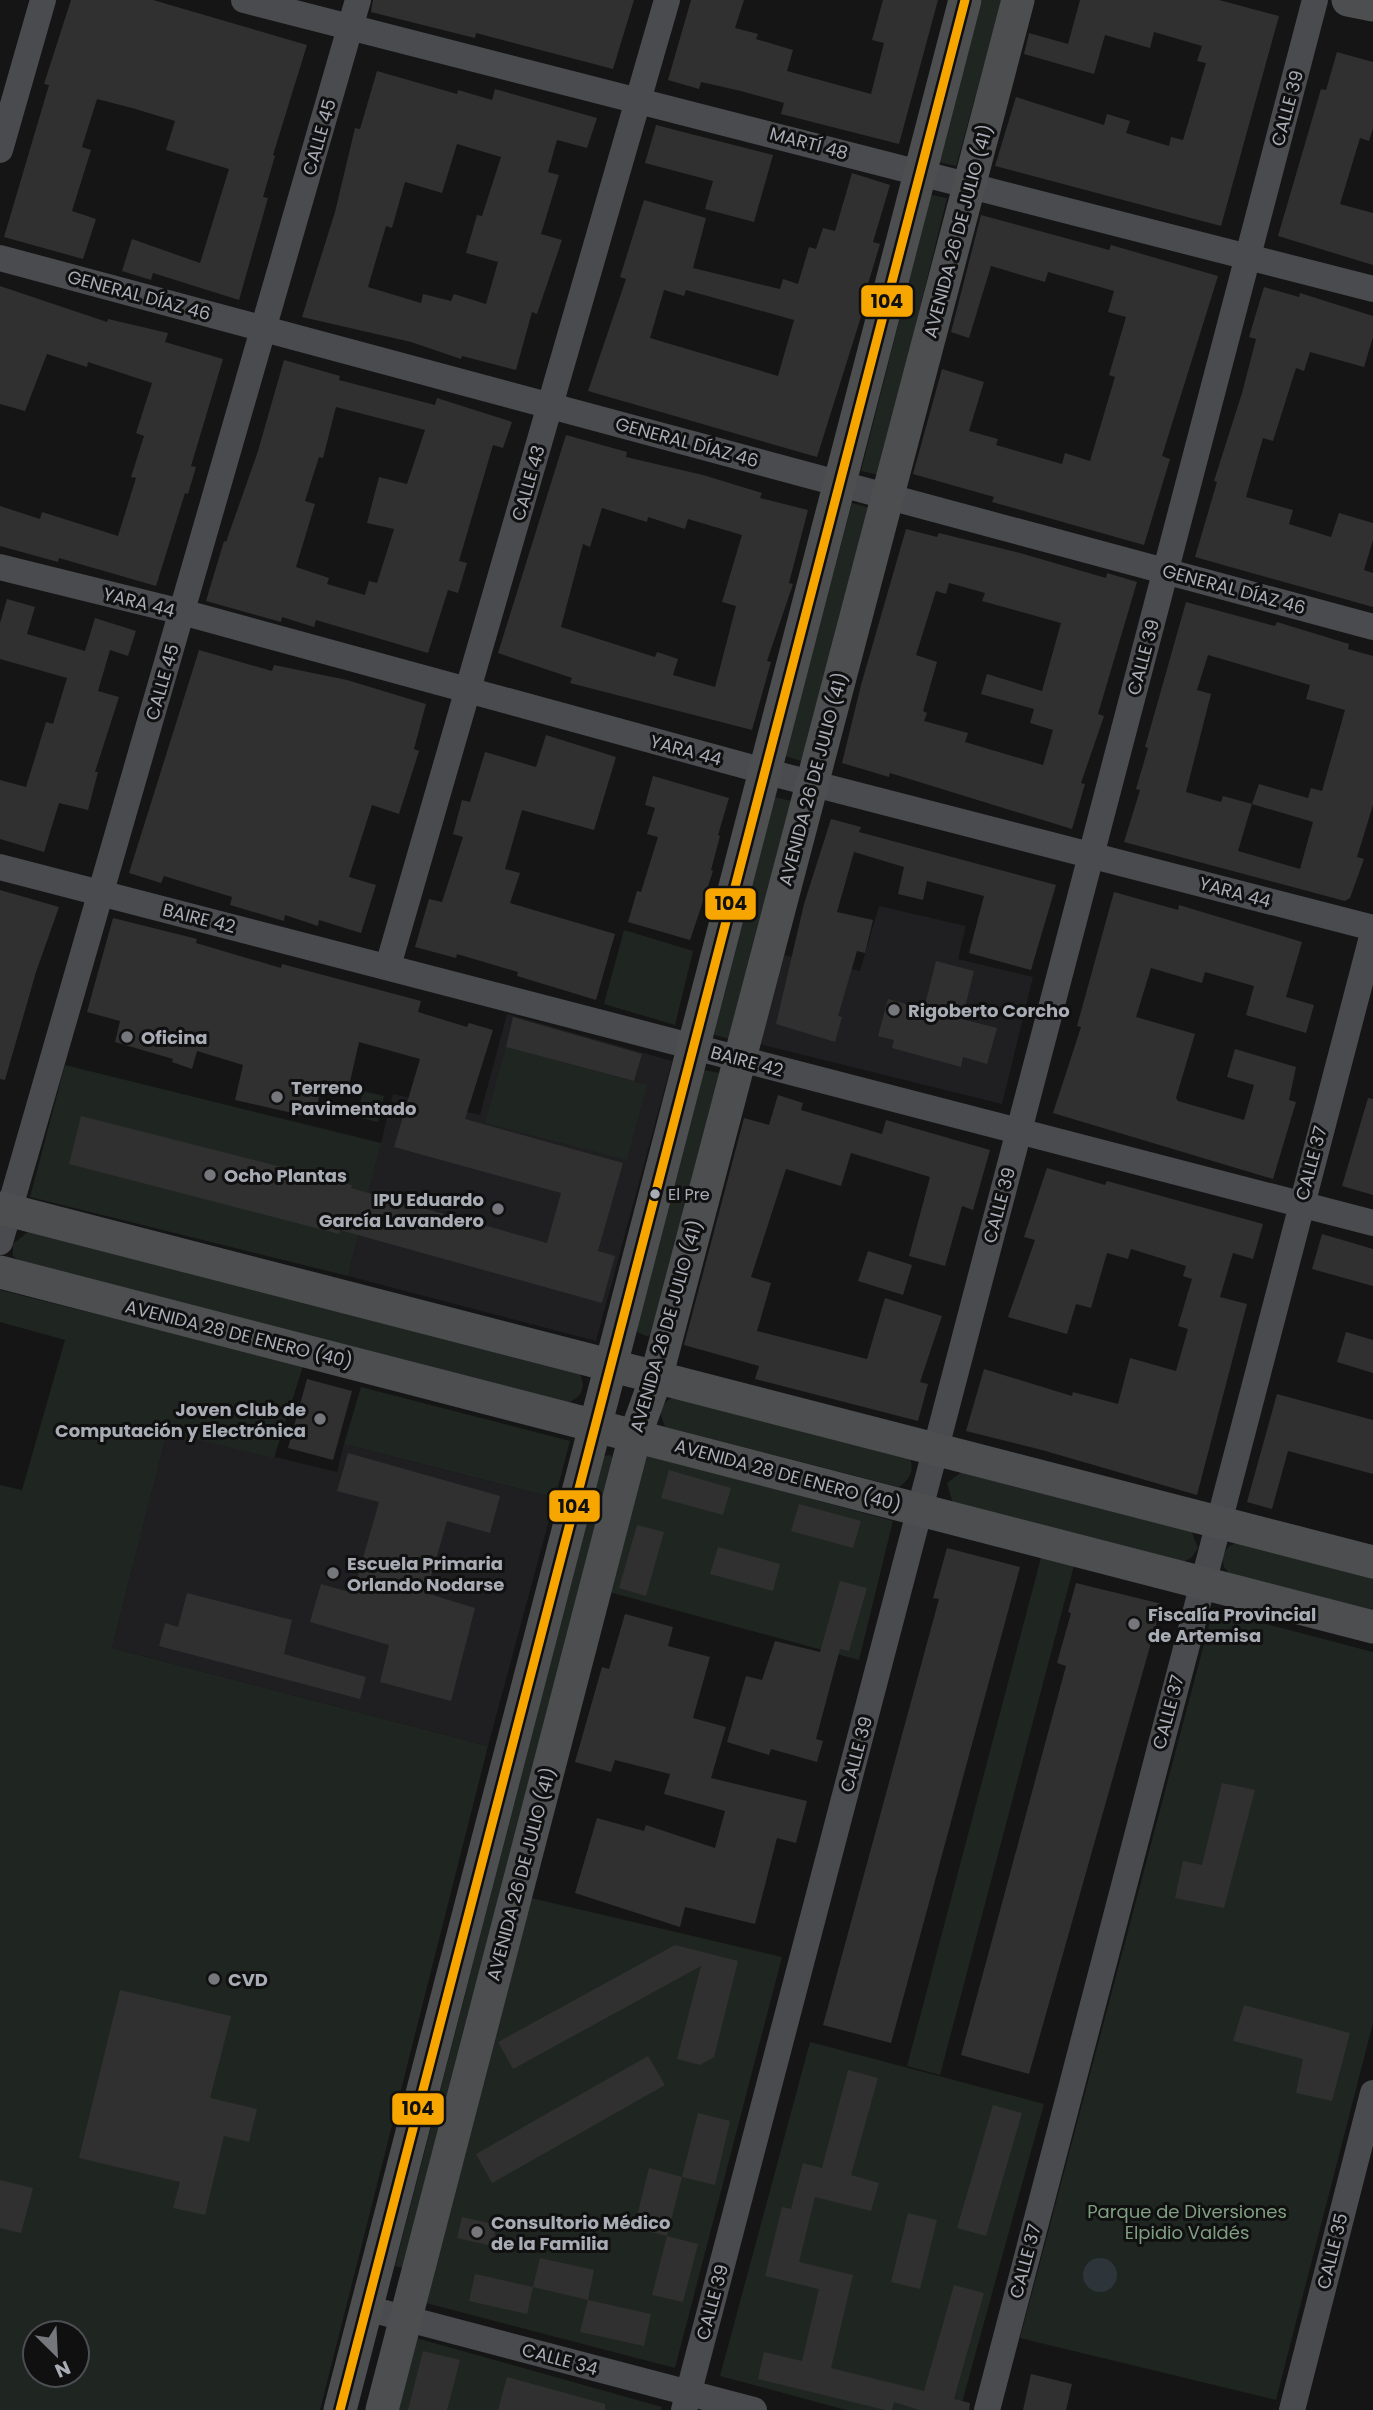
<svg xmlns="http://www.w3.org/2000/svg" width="1373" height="2410" font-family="Poppins,sans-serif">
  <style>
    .built { fill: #1f1f21 }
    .green { fill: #1f2520; fill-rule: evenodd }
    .water { fill: #2d353a }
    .building { fill: #303031; fill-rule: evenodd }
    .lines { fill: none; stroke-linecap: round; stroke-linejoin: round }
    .minor { stroke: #4a4b4e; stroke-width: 26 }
    .major { stroke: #4c4e50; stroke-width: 33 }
    .bus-1-casing { stroke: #101011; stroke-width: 14 }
    .bus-1 { stroke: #f7a600; stroke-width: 9 }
    .poi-dot { fill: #75777d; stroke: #101011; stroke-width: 2.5 }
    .bus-dot { fill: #a8acb5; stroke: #101011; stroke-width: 2.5 }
    .labels { text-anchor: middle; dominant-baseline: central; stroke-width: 6; stroke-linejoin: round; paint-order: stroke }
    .bus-label { font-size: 16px; fill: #a8acb5; stroke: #101011; text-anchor: start }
    .street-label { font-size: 18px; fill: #a8acb5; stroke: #101011 }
    .poi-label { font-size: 18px; font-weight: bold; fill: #a8acb5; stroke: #101011; text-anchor: start }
    .park-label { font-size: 18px; fill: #809e81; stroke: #101011 }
    .line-badge { stroke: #101011; stroke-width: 2.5 }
    .pale-badge-label { font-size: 19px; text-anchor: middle; font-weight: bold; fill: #111 }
  </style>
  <rect width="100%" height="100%" fill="#151516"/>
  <g class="built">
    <path d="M879 906 966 926 958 959 1033 977 1002 1104 755 1043 779 954 860 971Z"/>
    <path d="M507 1014 672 1061 596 1341 348 1276 393 1094 480 1115Z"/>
    <path d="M167 1431 337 1472 344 1444 555 1498 488 1746 112 1648Z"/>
  </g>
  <g class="green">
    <path d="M982 0H1002L956 166 938 162Z"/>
    <path d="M931 195 947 198 879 475 861 471Z"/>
    <path d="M852 503 870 508 801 761 785 756Z"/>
    <path d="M773 797 792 801 730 1039 711 1034Z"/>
    <path d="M624 930 693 951 675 1025 604 1004Z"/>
    <path d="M506 1047 647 1085 627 1160 485 1123Z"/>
    <path d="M65 1065 381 1143 348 1276 30 1197Z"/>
    <path d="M703 1070 720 1073 653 1335 646 1336 637 1332 636 1323Z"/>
    <path d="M363 1091 384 1096 378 1122 357 1117Z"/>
    <path d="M29 1231 575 1366C587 1382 586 1396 567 1403L22 1263 13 1256V1244Z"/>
    <path d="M0 1290 303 1366 274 1458 167 1432 112 1648 488 1746 320 2410H0V1485L22 1490 65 1340 0 1322ZM35 2333H77V2375H35Z"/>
    <path d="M361 1387 570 1441 555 1498 344 1444Z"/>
    <path d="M677 1396 908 1454C915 1468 912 1478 899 1487L665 1427 659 1409 668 1400Z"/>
    <path d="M645 1454 893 1521 859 1660 609 1592Z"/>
    <path d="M610 1455 613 1458 403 2268 395 2266 604 1456Z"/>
    <path d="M963 1471 1191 1530 1198 1548 1192 1557 1180 1564 953 1504 947 1483Z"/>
    <path d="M1240 1542 1373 1575V1613L1232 1577 1224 1567 1222 1556 1229 1546Z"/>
    <path d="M1043 1550 1076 1558 940 2075 907 2066Z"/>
    <path d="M1213 1610 1373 1652V2023L1276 2400 1020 2338Z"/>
    <path d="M527 1897 782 1957 675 2368 426 2303Z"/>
    <path d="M810 2042 1044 2104 960 2410H846L720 2376Z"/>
    <path d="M416 2338 662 2407 661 2410H398Z"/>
  </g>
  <circle class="water" cx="1100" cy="2275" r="17"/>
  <g class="building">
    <path d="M71 0H153L307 45 273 155 275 156 263 197 268 198 239 300 153 273 151 280 122 271 132 239 200 263 229 169 166 150 175 121 132 108 97 99 82 147 91 150 72 211 96 219 83 259 4 237 49 85 44 84Z"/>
    <path d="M373 0H634L613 69 476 33 475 38 371 12Z"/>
    <path d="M691 0H744L735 28 758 34 756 39 793 50 787 71 871 94 884 43 872 40 883 0H938L899 144 781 114 784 103 741 91 701 82 699 89 668 80Z"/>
    <path d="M1080 0H1219L1279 16 1221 226 995 166 1016 97 1104 125 1107 114 1130 121 1126 133 1169 146 1171 137 1183 140 1206 63 1197 61 1202 46 1154 32 1150 48 1105 35 1094 74 1024 54 1029 33 1068 44Z"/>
    <path d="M1337 52 1373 62V128L1369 141 1360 138 1340 204 1373 213V265L1278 236 1321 89 1326 90Z"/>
    <path d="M377 71 457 94 458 90 492 100 495 89 597 118 587 148 557 140 548 172 559 175 541 234 562 240 537 314 532 312 516 370 462 356 461 359 411 342 302 317 335 212 355 128 360 129ZM457 144 501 157 482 216 477 215 466 253 498 262 486 304 454 294 451 301 423 294 421 303 368 287 386 226 392 228 405 182 442 193Z"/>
    <path d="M656 125 773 155 754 222 705 209 713 181 645 163Z"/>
    <path d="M852 173 890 185 873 242 880 244 862 304H865L817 457 588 391 626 279 620 277 644 200 706 218 693 268 780 289 783 279 798 284 809 247 816 249 823 228 835 231ZM664 290 684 296 686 290 794 320 778 376 650 338Z"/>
    <path d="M981 215 1109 250 1111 245 1218 276 1162 456 1170 459 1144 545 992 502 994 497 913 474 942 369 984 382 969 431 998 439 996 445 1062 464 1065 453 1090 461 1115 377 1109 375 1126 317 1108 312 1114 291 1048 272 1045 282 991 266 969 338 951 332Z"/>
    <path d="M0 286 107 322 108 319 168 333 165 342 223 359 191 466 196 467 188 494 185 493 156 586 59 558 58 562 0 546V506L40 519 42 512 118 536 136 478 131 477 144 436 136 433 152 383 88 362 87 367 47 354 25 411 0 404Z"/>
    <path d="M1264 287 1299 297 1300 293 1373 316V337L1364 367 1310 352 1304 371 1296 368 1273 441 1263 438 1246 497 1293 510 1289 524 1331 537 1339 513 1373 523V540L1364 570 1373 573V607L1195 557 1217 482 1214 481 1242 393 1256 339 1249 337Z"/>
    <path d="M284 360 340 376 339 380 435 405 437 398 512 422 503 448 493 445 459 561 467 563 458 593 448 590 428 653 316 620 314 627 282 617 281 622 206 601 224 541 226 542 258 451ZM336 407 425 430 407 484 379 477 367 523 394 529 377 583 369 581 365 595 327 584 329 578 296 567 315 504 305 501 319 457 323 458Z"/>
    <path d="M566 435 627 452 626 457 703 475 762 493 760 498 808 510 789 583 793 584 767 661 771 662 752 730 570 683 572 678 498 653ZM602 508 647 522 648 517 685 529 688 519 742 535 722 602 736 606 715 687 673 675 678 659 657 652 655 657 561 627 583 544 590 547Z"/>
    <path d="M906 529 937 537 939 533 1020 553 1106 578 1107 573 1137 582 1098 714 1104 716 1081 783 1085 784 1072 829 890 773 889 777 842 763 861 685ZM949 583 985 593 982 601 1061 623 1042 691 987 674 981 694 1034 709 1030 723 1053 730 1043 765 965 742 968 733 924 721 927 713 923 711 937 662 916 655 936 591 946 594Z"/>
    <path d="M7 599 35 607 27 634 85 651 95 618 136 631 128 656 110 650 98 691 119 697 95 772H98L88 810 59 803 44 852 0 839V780L26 787 46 722 53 724 67 678 0 659V623Z"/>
    <path d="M1186 602 1275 626 1277 622 1349 644 1348 649 1373 656V805L1357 857 1364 859 1350 898 1345 901 1124 842 1140 790 1136 789 1148 748 1145 747ZM1208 655 1310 685 1306 699 1345 710 1322 791 1311 788 1308 798 1259 784 1252 804 1223 796 1221 802 1186 792 1211 694 1197 690ZM1252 804 1313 822 1300 869 1238 851Z"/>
    <path d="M199 650 272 671 274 665 347 680 426 704 414 749 419 751 399 814 372 805 349 877 376 885 361 933 319 920 318 926 285 915 284 921 230 905 232 897 164 876 161 883 129 873Z"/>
    <path d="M546 735 616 757 594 830 522 810 505 869 520 873 510 903 615 934 596 1000 517 976 518 972 457 954 456 958 415 947 429 899 442 902 463 837 453 834 462 800 470 802 485 752 536 767Z"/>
    <path d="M653 776 729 798 718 835 720 836 711 870 713 871 690 940 628 922 637 891 641 892 658 837 647 834 655 808 645 805Z"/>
    <path d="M831 819 861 827 859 832 1056 885 1031 970 969 953 984 896 927 881 923 900 898 894 904 867 854 852 837 912 873 920 865 953 857 951 838 1016 842 1017 835 1042 776 1024 804 904Z"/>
    <path d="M0 890 59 907 36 972 5 1080 0 1079Z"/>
    <path d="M1114 892 1178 910 1179 905 1302 942 1286 997 1314 1005 1306 1033 1246 1015 1254 986 1205 972 1202 983 1151 968 1136 1017 1195 1034 1176 1098 1178 1101 1244 1120 1254 1085 1227 1077 1235 1049 1296 1067 1289 1100 1296 1102 1273 1179 1053 1113 1081 1027 1077 1026Z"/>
    <path d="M113 918 197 939 196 943 281 968 282 964 421 1001 418 1012 467 1027 469 1023 493 1030 465 1119 623 1163 598 1251 615 1256 602 1303 340 1230 339 1234 69 1164 81 1116 352 1185 351 1188 547 1243 561 1193 394 1147 420 1059 359 1042 349 1086 323 1080 314 1118 235 1100 243 1065 197 1051 192 1069 172 1062 173 1059 115 1042 120 1021 87 1012Z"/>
    <path d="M936 961 974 971 962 1019 997 1028 987 1064 963 1057 961 1067 892 1048 894 1040 878 1036 888 999 924 1009Z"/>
    <path d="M513 1017 642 1054 634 1081 506 1047Z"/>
    <path d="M778 1095 803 1103 801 1110 882 1134 886 1120 990 1150 973 1210 962 1206 945 1266 909 1256 930 1177 851 1153 841 1186 786 1169 751 1277 771 1283 757 1331 867 1359 885 1298 942 1316 920 1382 928 1384 918 1421 755 1379 759 1366 684 1345 744 1118 769 1125Z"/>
    <path d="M1368 1098 1373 1099V1195L1342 1186Z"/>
    <path d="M1047 1168 1105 1185 1107 1181 1263 1224 1253 1259 1233 1253 1220 1297 1247 1304 1197 1495 1042 1450 966 1431 984 1369 1072 1396 1073 1392 1118 1404 1130 1358 1176 1371 1188 1329 1178 1326 1192 1279 1183 1276 1186 1266 1131 1249 1128 1259 1107 1253 1091 1308 1076 1304 1067 1334 1008 1317 1035 1240 1024 1237Z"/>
    <path d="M1322 1234 1373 1249V1286L1312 1269Z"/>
    <path d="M868 1251 912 1265 903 1295 858 1281Z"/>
    <path d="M1346 1332 1373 1340V1373L1337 1362Z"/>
    <path d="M307 1379 352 1391 333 1460 288 1448Z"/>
    <path d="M1277 1394 1373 1420V1474L1288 1451 1272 1509 1247 1502Z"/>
    <path d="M348 1453 500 1496 490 1533 447 1521 426 1593 475 1608 451 1701 380 1682 389 1645 310 1622 321 1584 353 1593 379 1502 337 1491Z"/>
    <path d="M669 1470 731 1488 723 1515 661 1498Z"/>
    <path d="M799 1504 861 1521 853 1548 791 1531Z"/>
    <path d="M637 1525 664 1532 646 1596 619 1588Z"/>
    <path d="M718 1547 780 1564 773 1591 710 1574Z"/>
    <path d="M947 1548 1020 1567 891 2043 823 2025 939 1599 933 1598Z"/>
    <path d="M840 1581 867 1588 849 1651 840 1649 816 1739 823 1741 817 1762 771 1749 769 1755 727 1742 746 1676 762 1680 775 1641 820 1652Z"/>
    <path d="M1076 1583 1162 1604 1029 2074 961 2055 1066 1666 1057 1663 1071 1613 1068 1612Z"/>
    <path d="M187 1593 292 1620 284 1654 366 1677 360 1699 159 1646 165 1623 178 1627Z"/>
    <path d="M625 1614 673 1627 668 1646 710 1657 693 1718 726 1727 711 1778 807 1801 796 1843 777 1838 755 1924 685 1907 680 1927 575 1893 597 1818 644 1831 646 1825 715 1848 725 1811 664 1794 670 1774 615 1760 611 1772 575 1762 602 1667 609 1669Z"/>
    <path d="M1222 1783 1255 1790 1224 1908 1175 1898 1183 1861 1202 1865Z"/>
    <path d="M675 1945 738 1961 714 2057 700 2065 677 2059 701 1966 513 2069 498 2042Z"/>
    <path d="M120 1990 231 2016 210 2098 257 2109 249 2142 224 2136 205 2215 173 2208 180 2182 79 2158Z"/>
    <path d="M1244 2005 1350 2033 1332 2101 1296 2093 1303 2059 1233 2041Z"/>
    <path d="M648 2056 665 2085 492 2183 476 2154Z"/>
    <path d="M848 2070 878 2078 851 2175 879 2183 871 2211 815 2197 799 2262 853 2275 831 2368 924 2391 954 2285 984 2293 954 2399 970 2403 969 2410H919L894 2402 892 2410H885L758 2379 764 2352 802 2361 819 2289 765 2276 782 2207 791 2209 803 2163 822 2168Z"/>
    <path d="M993 2105 1022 2113 986 2236 957 2228Z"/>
    <path d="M698 2113 730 2121 715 2185 682 2177Z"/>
    <path d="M649 2168 682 2177 667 2236 634 2228Z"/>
    <path d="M0 2180 33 2188 21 2233 0 2228Z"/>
    <path d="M908 2213 937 2220 920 2289 891 2282Z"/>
    <path d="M462 2217 497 2225 492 2246 457 2238Z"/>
    <path d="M667 2236 698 2244 683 2302 652 2295Z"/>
    <path d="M540 2258 594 2270 588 2300 533 2287Z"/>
    <path d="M475 2274 533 2287 527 2314 469 2301Z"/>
    <path d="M588 2300 651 2314 644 2346 580 2332Z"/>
    <path d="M423 2351 460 2360 447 2410H408Z"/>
    <path d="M1031 2374 1072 2384 1066 2410H1023Z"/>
    <path d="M507 2377 605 2404V2410H498Z"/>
  </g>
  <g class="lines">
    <g class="minor">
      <path d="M244 0 1373 289"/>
      <path d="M0 150 43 0"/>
      <path d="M0 258 1373 627"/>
      <path d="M0 567 182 612 764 771 1373 928"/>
      <path d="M0 867 1373 1223"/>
      <path d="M388 966 667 0"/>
      <path d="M0 1242 358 0"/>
      <path d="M366 2308 754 2410"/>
      <path d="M684 2410 1315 0"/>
      <path d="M987 2410 1373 933"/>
      <path d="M1292 2410 1373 2093"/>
    </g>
    <g class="major">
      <path d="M1348 0 1373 5"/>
      <path d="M0 1208 1373 1562"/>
      <path d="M0 1272 1373 1627"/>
      <path d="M340 2410 965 0"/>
      <path d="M382 2410 635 1436 656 1378 1018 0"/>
    </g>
    <g class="bus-1-casing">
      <path id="bus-1" d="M340 2410 965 0"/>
    </g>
    <use href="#bus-1" class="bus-1"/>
  </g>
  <g class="poi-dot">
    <circle cx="894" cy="1010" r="7"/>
    <circle cx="127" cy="1037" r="7"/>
    <circle cx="277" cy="1097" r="7"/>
    <circle cx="210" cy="1175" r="7"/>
    <circle cx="498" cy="1209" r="7"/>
    <circle cx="320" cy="1419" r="7"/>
    <circle cx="333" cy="1573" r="7"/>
    <circle cx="1134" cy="1624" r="7"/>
    <circle cx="214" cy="1979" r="7"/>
    <circle cx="477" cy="2232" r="7"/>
  </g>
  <circle class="bus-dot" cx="655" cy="1194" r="6"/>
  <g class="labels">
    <g class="bus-label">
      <text x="668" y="1194">El Pre</text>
    </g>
    <g class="street-label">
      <text transform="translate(1287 108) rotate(-75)">CALLE 39</text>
      <text transform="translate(319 137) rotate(-74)">CALLE 45</text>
      <text transform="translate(809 143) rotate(15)">MARTÍ 48</text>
      <text transform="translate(958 231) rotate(-75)">AVENIDA 26 DE JULIO (41)</text>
      <text transform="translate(139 295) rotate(15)">GENERAL DÍAZ 46</text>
      <text transform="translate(687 442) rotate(15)">GENERAL DÍAZ 46</text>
      <text transform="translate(528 483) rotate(-74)">CALLE 43</text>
      <text transform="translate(1234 589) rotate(15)">GENERAL DÍAZ 46</text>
      <text transform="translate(139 602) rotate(14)">YARA 44</text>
      <text transform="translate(1143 657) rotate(-75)">CALLE 39</text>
      <text transform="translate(162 682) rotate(-74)">CALLE 45</text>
      <text transform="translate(686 750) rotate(15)">YARA 44</text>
      <text transform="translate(813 779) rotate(-75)">AVENIDA 26 DE JULIO (41)</text>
      <text transform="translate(1235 892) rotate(15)">YARA 44</text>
      <text transform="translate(199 918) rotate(14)">BAIRE 42</text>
      <text transform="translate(747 1061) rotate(15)">BAIRE 42</text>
      <text transform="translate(1311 1163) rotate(-75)">CALLE 37</text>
      <text transform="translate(999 1205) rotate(-75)">CALLE 39</text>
      <text transform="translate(666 1326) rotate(-74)">AVENIDA 26 DE JULIO (41)</text>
      <text transform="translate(239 1334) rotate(14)">AVENIDA 28 DE ENERO (40)</text>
      <text transform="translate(788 1475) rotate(15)">AVENIDA 28 DE ENERO (40)</text>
      <text transform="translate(1168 1712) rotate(-75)">CALLE 37</text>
      <text transform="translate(856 1754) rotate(-75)">CALLE 39</text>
      <text transform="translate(521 1874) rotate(-75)">AVENIDA 26 DE JULIO (41)</text>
      <text transform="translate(1332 2251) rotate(-76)">CALLE 35</text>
      <text transform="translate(1025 2261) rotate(-75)">CALLE 37</text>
      <text transform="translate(712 2302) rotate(-75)">CALLE 39</text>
      <text transform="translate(560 2359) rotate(15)">CALLE 34</text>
    </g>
    <g class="poi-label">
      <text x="908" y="1010">Rigoberto Corcho</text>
      <text x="141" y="1037">Oficina</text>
      <text x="291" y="1087">Terreno<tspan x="291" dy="21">Pavimentado</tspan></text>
      <text x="224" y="1175">Ocho Plantas</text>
      <text x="484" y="1199" text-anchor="end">IPU Eduardo<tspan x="484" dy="21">García Lavandero</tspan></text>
      <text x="306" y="1409" text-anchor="end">Joven Club de<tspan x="306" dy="21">Computación y Electrónica</tspan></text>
      <text x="347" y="1563">Escuela Primaria<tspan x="347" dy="21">Orlando Nodarse</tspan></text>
      <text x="1148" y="1614">Fiscalía Provincial<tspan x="1148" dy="21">de Artemisa</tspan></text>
      <text x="228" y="1979">CVD</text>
      <text x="491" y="2222">Consultorio Médico<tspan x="491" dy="21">de la Familia</tspan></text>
    </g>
    <g class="park-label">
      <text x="1187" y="2211">Parque de Diversiones<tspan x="1187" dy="21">Elpidio Valdés</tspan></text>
    </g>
  </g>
  <g class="line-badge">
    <rect x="860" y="284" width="54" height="34" rx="7" fill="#f7a600"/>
    <rect x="704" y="887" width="53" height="34" rx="7" fill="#f7a600"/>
    <rect x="548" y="1489" width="53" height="34" rx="7" fill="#f7a600"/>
    <rect x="391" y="2092" width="54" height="34" rx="7" fill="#f7a600"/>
  </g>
  <g class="pale-badge-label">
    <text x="887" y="308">104</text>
    <text x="731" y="910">104</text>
    <text x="574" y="1513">104</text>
    <text x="418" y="2115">104</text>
  </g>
  <g transform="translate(56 2354) rotate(156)"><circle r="33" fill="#101011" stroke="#4d4e53" stroke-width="2"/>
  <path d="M0-5L12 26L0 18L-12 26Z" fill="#75777d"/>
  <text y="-10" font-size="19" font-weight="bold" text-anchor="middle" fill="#a8acb5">N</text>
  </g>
</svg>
